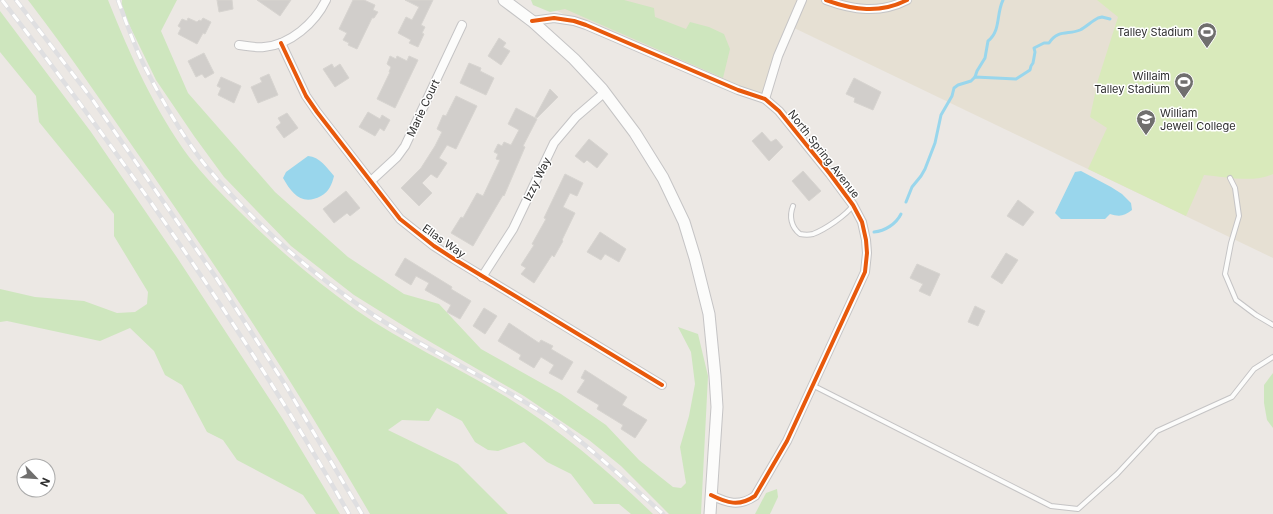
<svg xmlns="http://www.w3.org/2000/svg" width="1273" height="514" font-family="Inter,sans-serif">
  <style>
    .education { fill: #e6e0d3 }
    .green { fill: #cee6be }
    .pitch { fill: #d9eabb }
    .water { fill: #99d6ec }
    .lines { fill: none; stroke-linecap: round; stroke-linejoin: round }
    .stream { stroke: #99d6ec; stroke-width: 3 }
    .building { fill: #d1cecb; stroke: #d7d4d0 }
    .service-casing { stroke: #c5c4c5; stroke-width: 6 }
    .minor-casing { stroke: #c5c4c5; stroke-width: 10 }
    .secondary-casing { stroke: #c5c4c5; stroke-width: 13 }
    .service { stroke: #fcfcfb; stroke-width: 4 }
    .minor { stroke: #fcfcfb; stroke-width: 8 }
    .secondary { stroke: #fcfcfb; stroke-width: 11 }
    .rail-casing { stroke: #dfdfe1; stroke-width: 4.5 }
    .rail { stroke: #fff; stroke-width: 3; stroke-dasharray: 9; stroke-linecap: butt }
    .cycleway-casing { stroke: #fff; stroke-width: 6 }
    .cycleway { stroke: #e8590c; stroke-width: 4 }
    .labels { text-anchor: middle; dominant-baseline: central; stroke-width: 3; stroke-linejoin: round; paint-order: stroke }
    .poi-label { font-size: 11px; fill: #2e2e2e; stroke: #fff; text-anchor: end }
    .street-label { font-size: 11px; fill: #2e2e2e; stroke: #fff }
  </style>
  <rect width="100%" height="100%" fill="#ece8e4"/>
  <path class="education" d="M535 0H1273V258L790 26 769 103 586 25Z"/>
  <g class="green">
    <path d="M28 0H108C130 55 154 109 189 157 204 176 221 194 239 211 275 247 314 280 356 310 402 342 455 366 503 395 558 428 607 470 653 514H631L619 504H594L571 474 547 462 524 442 498 451 488 450 475 442 462 421 437 408 429 421 402 420 388 430 458 464 508 514H370C303 397 229 285 152 174 111 116 72 57 28 0Z"/>
    <path d="M122 0H177L161 31 188 93 275 192 348 257 404 294 439 304 481 349 561 394 606 425 639 460 673 487 681 488 686 483 680 447 689 416 695 384 691 352 678 327 698 334 708 376 701 514H669L621 466 589 440 524 396 415 333 354 295 291 246 224 177 194 136 156 80 121 8Z"/>
    <path d="M531 0H624L654 8 655 17 686 29 690 22 709 27 724 34 730 49 723 78 565 9 550 12 533 5Z"/>
    <path d="M0 11 91 132 178 259 282 418 340 514H316L303 495 237 460 223 440 207 432 182 385 165 375 154 351 130 328 100 341 7 321 0 322V289L35 297 84 301 117 313 135 312 147 304 148 292 114 236V214L39 122 36 96 0 52Z"/>
    <path d="M1273 373V428L1267 420 1264 403V385Z"/>
    <path d="M777 489 778 497 770 514H755L766 493Z"/>
  </g>
  <path class="pitch" d="M1097 0H1273V174C1254 183 1225 177 1204 175L1186 216 1088 169 1107 128 1090 117 1098 80 1118 17Z"/>
  <g class="water">
    <path d="M308 156C320 157 326 167 334 176 332 184 329 192 321 196 302 206 292 194 283 178L286 172Z"/>
    <path d="M1081 171 1111 187 1122 194 1131 203 1132 210C1124 216 1120 217 1110 214L1105 219H1061L1055 213 1075 172Z"/>
  </g>
  <g class="lines">
    <g class="stream">
      <path d="M975 77 977 71 985 58 988 41C1001 31 996 14 1003 0"/>
      <path d="M906 202 912 187 921 176 925 169 935 143 941 115 952 96 954 88 958 85 971 81 975 77 1016 79 1030 70 1031 66 1033 63 1035 52 1034 48 1044 43H1049C1058 29 1069 35 1080 30 1086 27 1092 21 1098 18L1102 17 1110 19"/>
      <path d="M874 232C885 231 896 224 901 214"/>
    </g>
  </g>
  <g class="building">
    <path d="M217 0H232L233 9 219 12Z"/>
    <path d="M257 0H291L280 16Z"/>
    <path d="M353 0H364L375 5 373 10 378 12 374 18H372L357 49 348 45 349 43 343 40 347 33 339 29Z"/>
    <path d="M405 0H433L421 25 425 27 422 33 424 34 418 47 409 43 411 40 398 33 406 17 412 20 419 7Z"/>
    <path d="M188 18 197 22 199 20 201 21 203 18 211 22 205 34 203 33 197 44 178 34 181 28 178 26 182 19 187 21Z"/>
    <path d="M499 38 506 43 503 47 510 51 501 65 488 56Z"/>
    <path d="M204 53 214 73 205 78 202 74 196 77 188 61Z"/>
    <path d="M390 56 396 59 397 56 407 61 409 56 418 60 395 108 377 99 390 72H389L391 67 387 64Z"/>
    <path d="M469 63 481 68 480 71 494 78 486 95 460 83Z"/>
    <path d="M332 64 334 68 340 64 349 78 335 87 323 69Z"/>
    <path d="M269 74 278 95 258 103 251 87 262 82 260 78Z"/>
    <path d="M221 77 241 86 234 103 218 95 221 88 217 86Z"/>
    <path d="M854 78 881 92 873 110 854 102 855 98 846 94Z"/>
    <path d="M550 89 558 97 537 118 535 117Z"/>
    <path d="M456 96 477 106 456 149 447 145 439 158 447 163 437 178 431 174 422 183 432 193 419 206 401 188 421 168 435 146 442 132 437 129 443 115 446 116Z"/>
    <path d="M516 108 537 119 523 146 525 147 504 196 503 195 473 246 451 233 461 217 463 218 477 193 483 196 500 160 496 159 498 154 494 152 498 144 502 146 504 142 511 145 519 130 508 124Z"/>
    <path d="M368 112 380 119 382 115 390 120 384 131 380 128 375 136 359 127Z"/>
    <path d="M287 113 298 128 284 138 276 127 281 123 278 118Z"/>
    <path d="M762 132 771 142 776 139 783 147 769 161 752 141Z"/>
    <path d="M589 139 608 154 597 168 587 160 584 163 575 156Z"/>
    <path d="M803 171 821 191 809 201 792 181Z"/>
    <path d="M565 174 583 183 577 196 570 193 563 207 575 213 562 240 563 241 554 257 552 255 534 283 521 274 526 268 521 265 534 245 532 244 546 219 544 218Z"/>
    <path d="M346 191 360 208 350 216 347 213 334 223 323 209Z"/>
    <path d="M1018 200 1034 212 1023 226 1007 216Z"/>
    <path d="M600 232 626 249 619 262 605 254 601 260 587 252Z"/>
    <path d="M1006 253 1018 260 1002 284 991 277Z"/>
    <path d="M405 258 452 287 451 289 471 301 460 319 447 312 451 305 425 290 429 283 416 276 411 285 395 275Z"/>
    <path d="M917 264 940 274 930 296 919 291 923 284 910 278Z"/>
    <path d="M975 306 985 311 978 326 968 322Z"/>
    <path d="M484 308 497 316 485 334 473 326Z"/>
    <path d="M509 323 539 343 541 340 553 346 551 349 573 362 562 380 549 373 554 365 541 357 534 368 519 359 521 355 498 341Z"/>
    <path d="M585 370 627 397 622 405 647 420 635 438 621 429 623 425 597 409 599 405 577 392 585 380 581 378Z"/>
  </g>
  <g class="lines">
    <g class="service-casing">
      <g id="service">
        <path d="M1230 178 1235 188 1239 216 1231 243 1225 274 1236 300 1256 315 1273 325"/>
        <path d="M793 206C789 216 791 227 800 234 805 235 809 235 813 234 824 230 847 215 853 205"/>
        <path d="M812 385 1051 506 1078 509 1117 474 1157 431 1232 397 1254 369 1273 357"/>
      </g>
    </g>
    <g class="minor-casing">
      <g id="minor">
        <path d="M826 0C853 10 880 14 907 0"/>
        <path d="M532 21 554 18 574 21 586 25 738 90 765 99 779 111 830 174 853 205 862 222 866 240 867 253 865 272 787 441 755 496C739 507 727 503 711 495"/>
        <path d="M281 43 306 96 317 112 400 219 434 246 454 259 662 385"/>
        <path d="M239 45C247 46 256 48 264 47 290 45 315 23 326 0"/>
        <path d="M765 99 778 56 802 0"/>
        <path d="M371 181 397 157 405 146 462 25"/>
        <path d="M482 277 513 229 554 143 576 117 605 92"/>
      </g>
    </g>
    <g class="secondary-casing">
      <path id="secondary" d="M504 0 532 21 574 59 602 89 635 133 663 178 684 222 695 258 709 314 715 376 717 407 710 514"/>
    </g>
    <use href="#service" class="service"/>
    <use href="#minor" class="minor"/>
    <use href="#secondary" class="secondary"/>
    <g class="rail-casing">
      <g id="rail">
        <path d="M2 0C128 164 247 334 349 514"/>
        <path d="M16 0 92 99 215 276 286 386 362 514"/>
        <path d="M118 0C127 24 135 49 147 71 162 100 179 130 199 157 211 173 225 188 239 203 280 246 326 284 375 316 433 354 497 382 555 421 565 428 575 437 585 445 611 467 637 490 663 514"/>
      </g>
    </g>
    <use href="#rail" class="rail"/>
    <g class="cycleway-casing">
      <g id="cycleway">
        <path d="M826 0C853 10 880 14 907 0"/>
        <path d="M532 21 554 18 574 21 586 25 738 90 765 99 779 111 830 174 853 205 862 222 866 240 867 253 865 272 787 441 755 496C739 507 727 503 711 495"/>
        <path d="M281 43 306 96 317 112 400 219 434 246 454 259 662 385"/>
      </g>
    </g>
    <use href="#cycleway" class="cycleway"/>
  </g>
  <defs>
    <g id="stadium-pin" transform="scale(1)"><path d="M0 17L-7.5 6A9.5 9.5 0 1 1 7.5 6Z" fill="#706f6e" stroke="#fff"/><path d="M0-5a6.5 5 0 1 0 0 10a6.5 5 0 1 0 0-10ZM-3.5-1.8h7v3.6h-7Z" fill="#fff"/></g>
    <g id="university-pin" transform="scale(1)"><path d="M0 17L-7.5 6A9.5 9.5 0 1 1 7.5 6Z" fill="#706f6e" stroke="#fff"/><path d="M0-5L7-2L0 1L-7-2ZM-4 1L0 2.5L4 1V4Q0 6-4 4Z" fill="#fff"/></g>
  </defs>
  <g fill-rule="evenodd">
    <use href="#stadium-pin" x="1207" y="32"/>
    <use href="#stadium-pin" x="1184" y="82"/>
    <use href="#university-pin" x="1146" y="119"/>
  </g>
  <g class="labels">
    <g class="poi-label">
      <text x="1193" y="32">Talley Stadium</text>
      <text x="1170" y="76">Willaim<tspan x="1170" dy="13">Talley Stadium</tspan></text>
      <text x="1160" y="113" text-anchor="start">William<tspan x="1160" dy="13">Jewell College</tspan></text>
    </g>
    <g class="street-label">
      <text transform="translate(423 108) rotate(-65)">Marie Court</text>
      <text transform="translate(824 154) rotate(52)">North Spring Avenue</text>
      <text transform="translate(537 179) rotate(-64)">Izzy Way</text>
      <text transform="translate(444 241) rotate(35)">Ellas Way</text>
    </g>
  </g>
  <g transform="translate(36 478) rotate(115)"><circle r="19" fill="#ffffff" stroke="#ababab"/>
  <path d="M0-3L7 15L0 10L-7 15Z" fill="#706f6e"/>
  <text y="-6" font-size="11" font-weight="bold" text-anchor="middle" fill="#2e2e2e">N</text>
  </g>
</svg>
